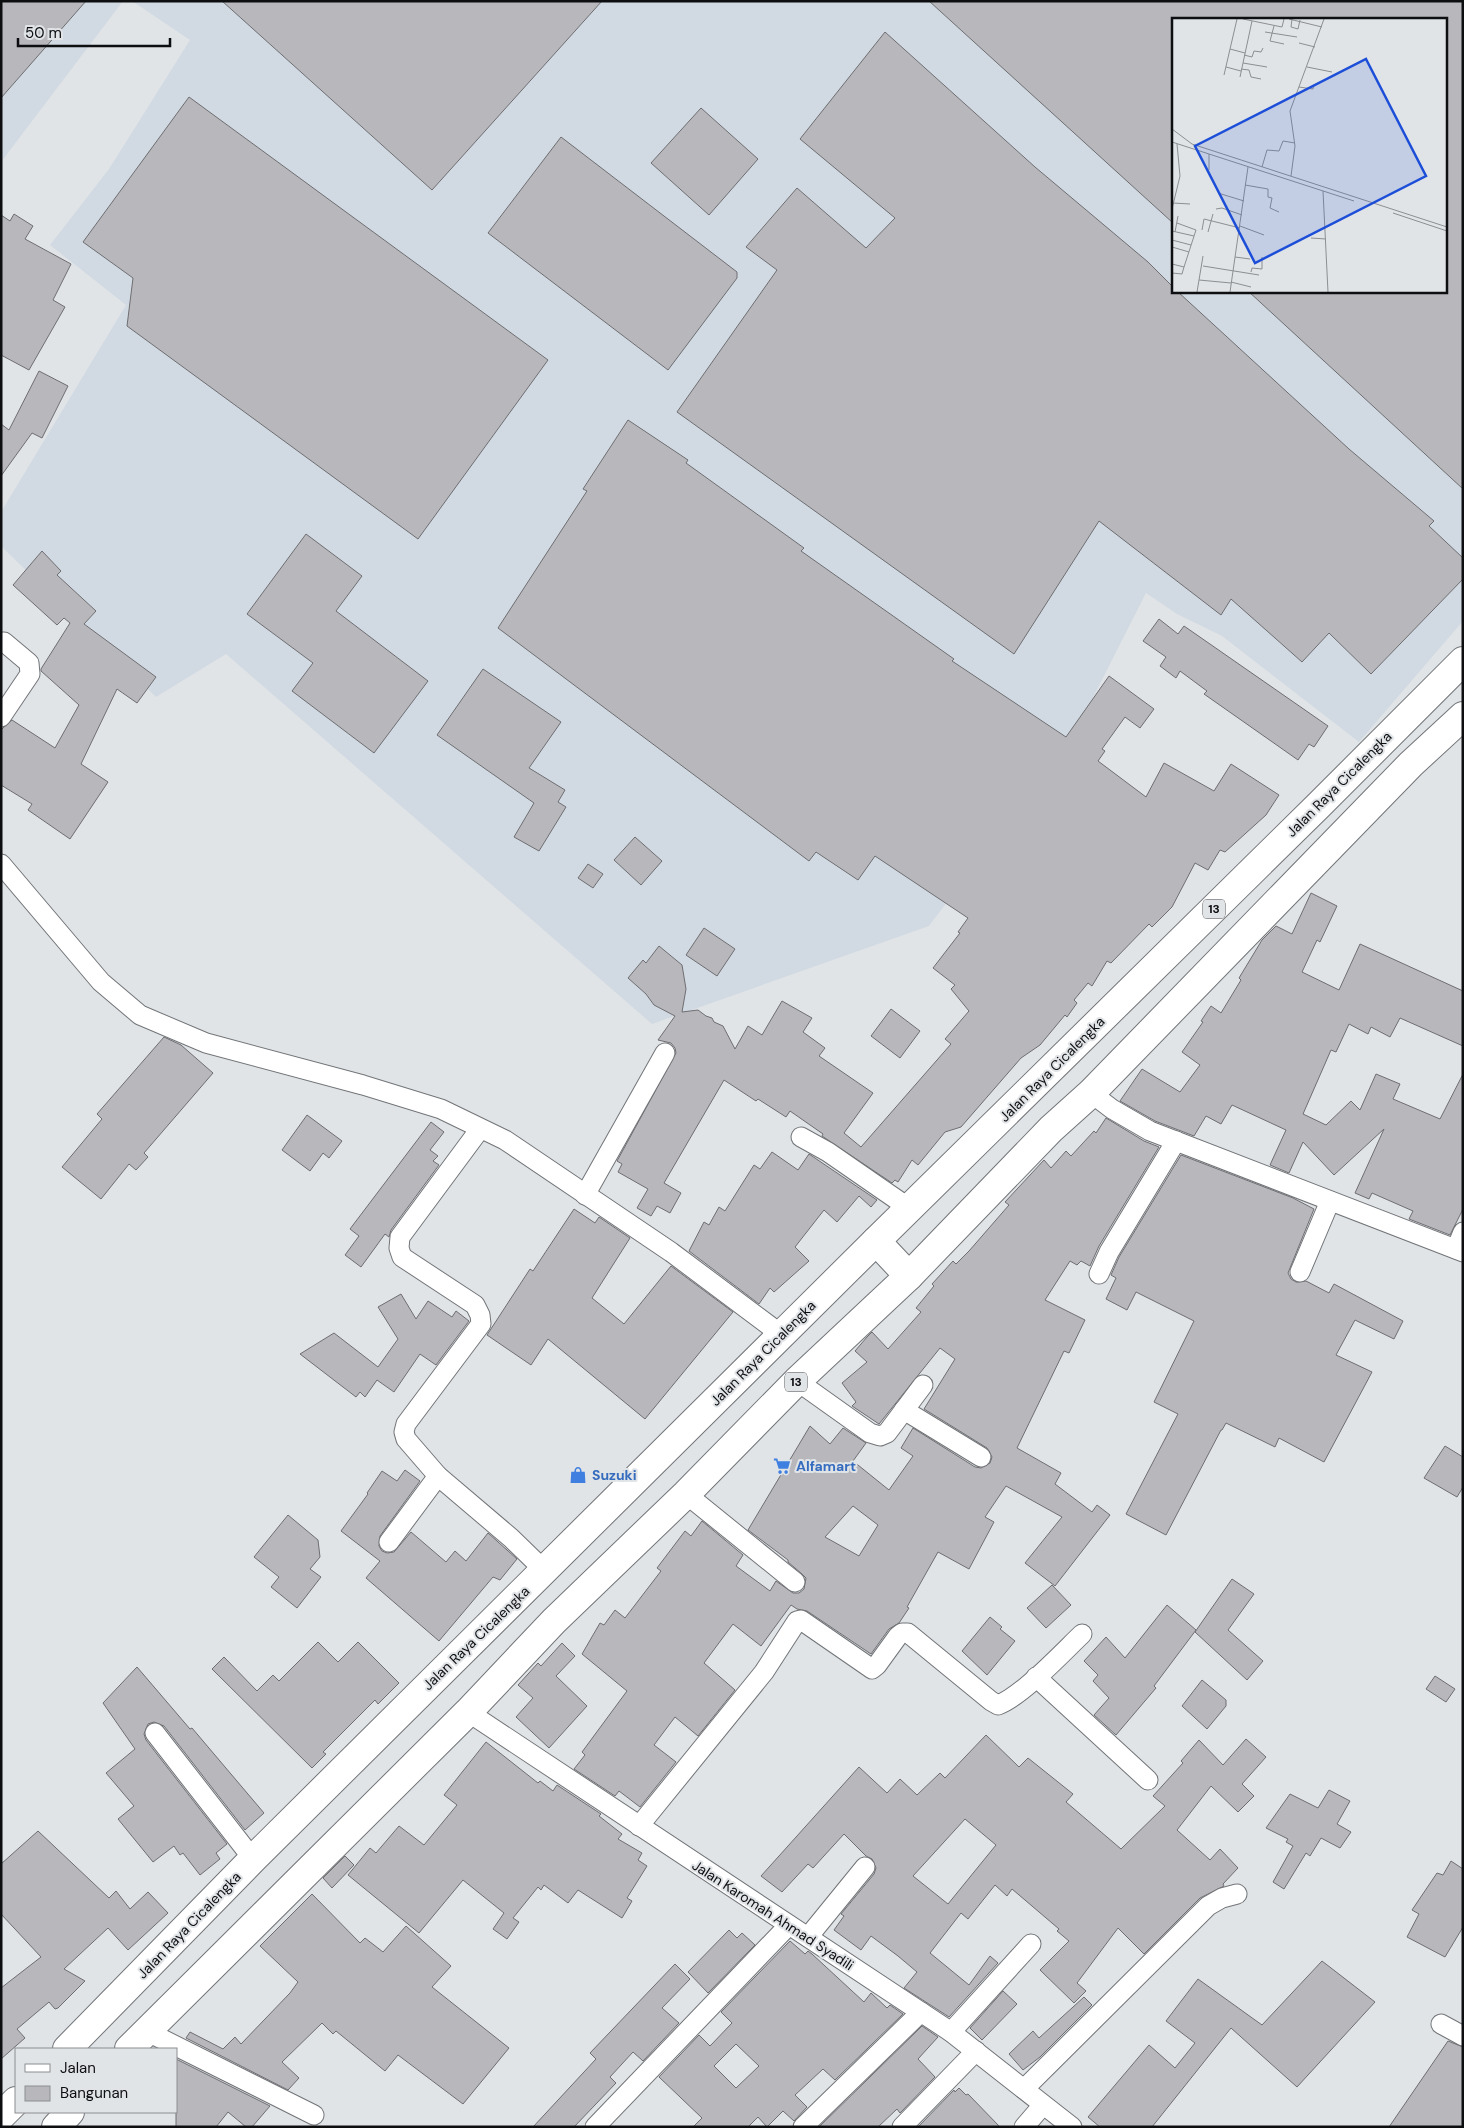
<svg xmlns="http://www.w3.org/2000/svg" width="1464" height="2128" font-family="'DM Sans',sans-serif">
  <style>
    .built { fill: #d1dae3; fill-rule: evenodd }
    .building { fill: #b8b8bc; stroke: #6e6e72; fill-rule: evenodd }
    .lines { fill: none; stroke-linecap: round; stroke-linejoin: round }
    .minor-casing { stroke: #727578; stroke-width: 21 }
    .trunk-casing { stroke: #727578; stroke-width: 30 }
    .minor { stroke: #fff; stroke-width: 19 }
    .trunk { stroke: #fff; stroke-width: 28 }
    .labels { text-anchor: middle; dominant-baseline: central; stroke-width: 4; stroke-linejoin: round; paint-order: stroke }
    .shield { fill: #e1e4e7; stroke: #4d4e50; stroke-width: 1 }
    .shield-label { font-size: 12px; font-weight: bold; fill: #0d0e10 }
    .street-label { font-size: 14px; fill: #0d0e10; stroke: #e1e4e7 }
    .shop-label { font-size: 14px; font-weight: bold; fill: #366cbe; stroke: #e1e4e7; text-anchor: start }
    .inset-road { fill: none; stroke: #8c8e91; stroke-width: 1 }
    .view { fill: #1d4ed8; fill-opacity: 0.15; stroke: #1d4ed8; stroke-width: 2.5 }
    .inset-edge { fill: none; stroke: #0d0e10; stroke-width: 2.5 }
  </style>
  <rect width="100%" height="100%" fill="#e1e4e7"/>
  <g class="built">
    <path d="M1 1H123L1 162Z"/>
    <path d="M132 1H1463V621L1359 742 1222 636 1177 614 1146 593 1076 731 929 926 652 1024 226 654 156 697 1 546V512L126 305 50 245 109 169 190 40ZM1173 19H1445V291H1173Z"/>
  </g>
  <g class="building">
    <path d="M1 1H86L1 98Z"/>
    <path d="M222 1H602L432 190Z"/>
    <path d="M929 1H1463V489L1248 291H1445V19H1173V223Z"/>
    <path d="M885 32 1035 167 1148 262 1173 287V291H1177L1349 449 1434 521 1429 526 1463 558V579L1371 674 1329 633 1302 662 1231 599 1221 615 1099 521 1014 654 677 412 777 270 746 247 797 188 866 248 895 218 800 139Z"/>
    <path d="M189 97 548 360 418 539 127 326 133 278 83 242Z"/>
    <path d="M701 108 758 159 709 215 651 163Z"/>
    <path d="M561 137 737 272V278L668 370 488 233Z"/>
    <path d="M14 214 33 226 25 239 71 264 53 300 65 307 29 370 1 355V215L10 221Z"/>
    <path d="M39 371 68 386 42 438 32 433 1 476V424L9 430Z"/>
    <path d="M628 420 688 460 686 463 804 548 801 551 954 659 952 661 1066 737 1109 676 1154 709 1140 728 1125 717 1102 749 1105 751 1098 761 1146 797 1164 763 1214 791 1231 764 1279 795 1266 815 1225 852 1220 850 1208 870 1195 863 1172 907 1152 927 1149 924 1111 963 1107 961 1092 986 1088 983 1074 1000 1077 1003 1067 1017 1065 1015 1040 1045 1021 1058 961 1127 945 1132 918 1165 912 1160 898 1182 895 1180 892 1183 822 1136 823 1134 790 1111 786 1117 758 1099 756 1101 724 1080 664 1183 681 1193 670 1213 657 1206 651 1216 637 1208 648 1189 618 1172 622 1164 617 1161 676 1053 675 1048 671 1043 658 1040 675 1016 654 1005 646 994 628 978 643 960 646 963 659 946 682 965 686 989 682 1012 698 1010 706 1016 712 1018 714 1022 723 1026 735 1049 748 1026 762 1035 782 1001 812 1018 803 1032 825 1048 819 1056 873 1093 844 1133 861 1147 951 1044 945 1039 969 1011 951 989 955 985 933 968 960 933 958 932 968 918 875 856 858 880 816 852 809 861 498 628 587 491 583 489Z"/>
    <path d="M306 534 362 576 336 611 428 681 374 753 292 691 313 663 247 614Z"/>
    <path d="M42 551 61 571 57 575 96 611 84 624 156 677 137 703 117 689 81 764 108 782 70 839 28 810 32 804 1 785V730L3 728 12 720 55 748 79 705 41 671V669L70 623 64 618 57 625 13 585Z"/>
    <path d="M1159 619 1178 634 1184 626 1328 726 1314 747 1309 744 1298 760 1204 694 1207 691 1180 671 1176 678 1160 666 1166 657 1143 641Z"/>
    <path d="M483 669 561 722 529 768 565 790 558 802 566 807 539 851 514 837 534 803 437 735Z"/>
    <path d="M635 837 662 861 641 885 614 860Z"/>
    <path d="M588 864 603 874 593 888 578 878Z"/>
    <path d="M1311 893 1337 906 1320 942 1317 940 1302 972 1339 990 1360 944 1463 991V1046L1400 1018 1390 1037 1371 1027 1368 1034 1349 1024 1336 1052 1331 1050 1303 1114 1326 1125 1351 1101 1360 1110 1376 1074 1400 1084 1393 1099 1440 1119 1463 1074V1209L1450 1235 1409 1219 1413 1211 1372 1193 1369 1199 1355 1193 1384 1129 1334 1175 1303 1142 1289 1173 1270 1165 1286 1130 1232 1105 1221 1124 1206 1116 1194 1136 1155 1121 1120 1101 1142 1069 1180 1092 1200 1065 1182 1052 1203 1022 1201 1021 1211 1006 1221 1013 1241 980 1239 978 1262 940 1276 926 1292 934Z"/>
    <path d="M704 928 735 949 717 976 686 955Z"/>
    <path d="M891 1009 920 1031 900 1058 871 1036Z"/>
    <path d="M164 1037 181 1045 213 1073 144 1153 148 1157 136 1170 129 1164 101 1199 62 1167 102 1119 97 1114Z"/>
    <path d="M307 1115 342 1141 329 1158 323 1153 310 1171 282 1150Z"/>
    <path d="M1106 1118 1144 1141 1159 1147 1099 1246 1090 1266 1081 1261 1077 1265 1070 1261 1045 1300 1085 1320 1069 1353 1064 1351 1017 1448 1061 1473 1055 1484 1092 1512 1097 1505 1110 1515 1055 1586 1025 1563 1062 1517 1006 1486 985 1517 994 1522 969 1569 938 1552 907 1607 909 1608 899 1623 889 1629 871 1654 807 1611 797 1609 791 1605 761 1646 733 1624 704 1663 735 1690 698 1736 675 1717 654 1745 676 1762 640 1807 619 1791 615 1796 574 1769 585 1755 582 1752 627 1691 582 1654 600 1623 604 1625 615 1610 625 1618 661 1571 657 1568 685 1531 691 1536 702 1521 743 1555 736 1566 770 1591 776 1581 793 1593H799L804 1589 806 1578 802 1574 788 1562V1560L748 1530 810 1426 830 1444 843 1428 866 1443 853 1461 889 1490 913 1456 901 1448 913 1428 975 1467 981 1468 990 1463 992 1457 987 1448 924 1409 955 1359 940 1348 879 1424 852 1406 856 1402 842 1383 867 1362 855 1351 867 1337 872 1332 888 1349 921 1312 916 1308 934 1286 932 1284 953 1261 956 1264 969 1251 1009 1205 1005 1202 1044 1160 1051 1168 1066 1151 1071 1156 1094 1131 1096 1133ZM853 1506 878 1525 859 1556 825 1537Z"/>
    <path d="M431 1122 444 1132 430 1150 438 1156 433 1161 439 1165 391 1230 389 1237 385 1234 361 1267 345 1255 359 1236 350 1229Z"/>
    <path d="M772 1152 798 1170 809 1154 877 1200 871 1207 859 1196 837 1222 824 1210 795 1247 809 1261 774 1292 770 1288 759 1304 689 1251 704 1222 709 1225 719 1207 725 1211 754 1165 760 1169Z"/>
    <path d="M1181 1155 1293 1198 1314 1209 1290 1268 1288 1273 1291 1279 1296 1282 1306 1281 1329 1293 1334 1284 1403 1321 1394 1339 1355 1320 1336 1355 1372 1372 1324 1462 1279 1438 1275 1447 1226 1423 1222 1430H1221L1166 1535 1126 1514 1178 1414 1154 1402 1194 1321 1136 1292 1127 1310 1106 1299 1116 1278 1111 1275 1119 1257Z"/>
    <path d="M574 1209 595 1223 599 1217 630 1238 592 1298 624 1324 671 1266 733 1312 645 1419 548 1339 531 1365 487 1335 530 1269 533 1271Z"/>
    <path d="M401 1294 416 1319 428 1301 452 1317 456 1311 469 1321 436 1365 420 1354 394 1392 377 1380 365 1397 360 1392 356 1397 300 1354 334 1333 378 1367 398 1339 378 1307Z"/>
    <path d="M1445 1446 1463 1457V1487L1457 1497 1424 1478Z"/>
    <path d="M405 1470 420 1481 380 1536 379 1546 382 1551 387 1553 394 1552 411 1532 446 1562 455 1551 466 1561 488 1533 517 1559 500 1580 493 1577 439 1641 366 1578 380 1561 341 1531 368 1494 367 1493 382 1471 397 1481Z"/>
    <path d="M288 1515 318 1540 320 1557 310 1569 321 1577 297 1608 271 1587 279 1577 254 1557Z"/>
    <path d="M1232 1579 1254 1594 1228 1630 1263 1661 1247 1680 1195 1632Z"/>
    <path d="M1052 1585 1071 1605 1046 1628 1027 1608Z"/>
    <path d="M1167 1605 1196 1630 1154 1686 1156 1688 1116 1735 1094 1715 1109 1698 1093 1681 1098 1675 1084 1661 1106 1637 1125 1658Z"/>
    <path d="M990 1617 1002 1627 1000 1629 1015 1641 987 1675 962 1651Z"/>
    <path d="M318 1642 338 1662 358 1642 399 1683 378 1704 375 1700 323 1752 326 1754 312 1768 212 1669 224 1657 257 1691 273 1675 279 1681Z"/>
    <path d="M562 1643 575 1656 556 1676 587 1706 549 1748 516 1717 533 1698 518 1685 538 1663 541 1666Z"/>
    <path d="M137 1667 190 1729 192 1728 264 1813 245 1830 164 1726 154 1722 148 1724 144 1734 146 1740 227 1844 216 1853 220 1859 200 1875 183 1853 180 1855 174 1846 153 1862 118 1819 134 1806 106 1773 135 1749 103 1703Z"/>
    <path d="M1435 1676 1455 1689 1446 1702 1426 1689Z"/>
    <path d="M1202 1680 1226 1700V1706L1207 1729 1182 1706Z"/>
    <path d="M986 1735 1019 1767 1028 1758 1073 1794 1066 1802 1121 1849 1165 1806 1153 1796 1183 1763 1181 1761 1199 1740 1223 1765 1246 1739 1266 1757 1242 1784 1254 1796 1238 1812 1211 1786 1177 1830 1210 1860 1220 1849 1238 1868 1223 1884 1224 1886 1200 1898 1144 1954 1118 1928 1077 1983 1086 1991 1074 2003 1040 1970 1069 1941 1057 1931 1059 1929 1012 1889 1007 1896 995 1885 968 1919 961 1913 930 1953 969 1985 990 1956 998 1963 949 2017 904 1988 917 1972 898 1956 871 1936 861 1950 834 1930 844 1916 841 1914 874 1874 876 1868 872 1859 866 1856 844 1834 813 1868 808 1864 782 1892 761 1876 859 1767 887 1793 900 1779 917 1795 940 1773 945 1778ZM965 1819 996 1845 948 1904 913 1876Z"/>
    <path d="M486 1742 538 1783 540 1781 553 1791 557 1785 601 1814 599 1816 622 1834 618 1839 642 1853 638 1860 647 1866 627 1898 632 1901 622 1918 578 1890 568 1903 544 1885 541 1890 538 1887 513 1918 519 1922 507 1939 493 1929 504 1913 463 1880 419 1933 348 1875 370 1848 376 1853 399 1826 424 1845 457 1805 444 1795Z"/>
    <path d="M1329 1790 1350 1801 1337 1824 1351 1832 1340 1848 1321 1838 1310 1856 1306 1853 1284 1889 1273 1882 1293 1846 1286 1842 1288 1839 1266 1828 1290 1794 1318 1808Z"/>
    <path d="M38 1831 109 1898 116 1891 130 1909 148 1892 168 1913 128 1950 108 1928 64 1969 85 1981 58 2008 55 2009 49 2002 17 2029 25 2038 1 2059V1988L41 1957 1 1914V1864Z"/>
    <path d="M345 1856 354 1865 332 1888 323 1878Z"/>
    <path d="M1451 1861 1463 1869V1927L1445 1957 1407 1937 1419 1914 1412 1910 1437 1873 1443 1875Z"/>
    <path d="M312 1894 360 1943 365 1938 383 1952 406 1926 451 1966 432 1987 509 2048 463 2104 398 2055 385 2071 336 2031 333 2034 322 2023 282 2062 299 2078 288 2090 186 2038 190 2032 223 2049 235 2037 241 2044 290 1993 298 1982 260 1946Z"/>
    <path d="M729 1930 737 1938 742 1933 755 1945 708 1993 688 1972Z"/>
    <path d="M790 1941 805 1954 808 1951 812 1954 864 2002 871 1993 887 2008 890 2005 903 2014 835 2080 823 2069 795 2095 807 2107 794 2121 783 2111 767 2127 758 2117 748 2127H693L702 2118 659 2077 699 2035 710 2046 732 2023 721 2012ZM736 2044 759 2066 736 2088 714 2066Z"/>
    <path d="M1322 1961 1375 2002 1297 2087 1231 2028 1152 2127H1100L1088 2117 1149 2045 1175 2068 1195 2043 1166 2021 1198 1979 1262 2025Z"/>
    <path d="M675 1964 690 1979 662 2008 679 2023 643 2061 633 2052 610 2077 616 2083 574 2127H533L596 2059 590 2053Z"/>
    <path d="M1003 1991 1017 2004 982 2040 970 2028Z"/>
    <path d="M1084 1997 1092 2005 1040 2057 1023 2070 1009 2054 1033 2031 1039 2038Z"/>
    <path d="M922 2026 938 2037 918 2059 935 2077 900 2113 897 2109 878 2127H819Z"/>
    <path d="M1448 2041 1463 2047V2127H1389Z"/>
    <path d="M176 2059 270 2106 252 2127H246L228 2112 216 2127H176Z"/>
    <path d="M959 2088 966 2095 968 2094 1000 2127H918L954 2090 955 2092Z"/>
  </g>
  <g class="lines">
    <g class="minor-casing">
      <g id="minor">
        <path d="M1 717 30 674 29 663 4 642"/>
        <path d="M1 864 101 982 140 1015 206 1043 363 1085 441 1109 505 1140 671 1252 782 1335"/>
        <path d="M1091 1093 1112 1109 1150 1131 1463 1252"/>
        <path d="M480 1129 400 1237 399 1248 402 1257 475 1305 480 1315 481 1324 406 1424 404 1432 406 1439 438 1476 511 1538 545 1571"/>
        <path d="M801 1137 828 1152 909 1208"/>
        <path d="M585 1195 665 1053"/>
        <path d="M1456 1249 1463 1232"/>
        <path d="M1300 1272 1330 1201"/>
        <path d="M1099 1274 1109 1252 1176 1141"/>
        <path d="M797 1381 870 1433 880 1436 887 1433 923 1385"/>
        <path d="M904 1410 981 1457"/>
        <path d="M686 1494 795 1582"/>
        <path d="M389 1542 438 1476"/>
        <path d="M1036 1677 1148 1780"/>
        <path d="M468 1712 951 2032 1072 2127"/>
        <path d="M155 1733 253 1859"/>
        <path d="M639 1826 764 1672 797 1621 801 1620 872 1669 877 1665 898 1636 902 1633H908L991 1701 998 1705C1022 1696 1062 1653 1082 1634"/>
        <path d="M808 1937 865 1867"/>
        <path d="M1441 2024 1463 2036"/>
        <path d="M146 2031 314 2115"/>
        <path d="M951 2032 1031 1944"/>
        <path d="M1024 2089 1208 1906 1222 1898 1237 1894"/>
        <path d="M595 2127 789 1925"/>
        <path d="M803 2127 921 2012"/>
        <path d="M902 2127 976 2051"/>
        <path d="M1024 2127 1043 2105"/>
      </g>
    </g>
    <g class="trunk-casing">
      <g id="trunk">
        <path d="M876 1241 909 1276"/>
        <path d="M67 2049 253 1859 876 1241 1319 805 1463 661"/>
        <path d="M129 2049 468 1712 554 1621 686 1494 797 1381 909 1276 1051 1129 1091 1093 1411 764 1463 716"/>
        <path d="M1 2116 16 2101"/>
        <path d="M56 2127 70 2112"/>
      </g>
    </g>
    <use href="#minor" class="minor"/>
    <use href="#trunk" class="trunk"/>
  </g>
  <defs>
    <g id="supermarket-bare" transform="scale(1.35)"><path d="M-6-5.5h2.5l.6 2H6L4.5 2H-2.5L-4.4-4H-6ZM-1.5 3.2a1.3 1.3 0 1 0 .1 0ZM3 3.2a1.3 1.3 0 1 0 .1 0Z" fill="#3f7fe0" stroke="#e1e4e7" stroke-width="2.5" paint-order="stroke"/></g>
    <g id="shop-bare" transform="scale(1.35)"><path d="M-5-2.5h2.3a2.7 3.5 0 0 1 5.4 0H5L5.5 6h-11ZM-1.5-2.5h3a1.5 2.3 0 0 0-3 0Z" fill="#3f7fe0" stroke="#e1e4e7" stroke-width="2.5" paint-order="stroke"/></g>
  </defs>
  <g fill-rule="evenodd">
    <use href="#supermarket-bare" x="782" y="1466"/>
    <use href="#shop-bare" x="578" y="1475"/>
  </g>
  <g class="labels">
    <g class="shield">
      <rect x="1203" y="899.5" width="22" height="19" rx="4"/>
      <rect x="785" y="1372.5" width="22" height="19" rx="4"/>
    </g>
    <g class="shield-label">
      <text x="1214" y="909">13</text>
      <text x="796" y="1382">13</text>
    </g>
    <g class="street-label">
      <text transform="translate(1339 784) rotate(-45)">Jalan Raya Cicalengka</text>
      <text transform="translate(1052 1069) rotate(-45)">Jalan Raya Cicalengka</text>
      <text transform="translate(763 1353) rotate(-45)">Jalan Raya Cicalengka</text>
      <text transform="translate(476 1638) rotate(-44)">Jalan Raya Cicalengka</text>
      <text transform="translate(773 1915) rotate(33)">Jalan Karomah Ahmad Syadili</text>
      <text transform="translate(189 1925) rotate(-46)">Jalan Raya Cicalengka</text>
    </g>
    <g class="shop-label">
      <text x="796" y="1466">Alfamart</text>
      <text x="592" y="1475">Suzuki</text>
    </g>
  </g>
  <g transform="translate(1172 18)">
    <rect width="275" height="275" fill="#e1e4e7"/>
    <path class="inset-road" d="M71 1 110 9 112 1M117 1 150 9M120 1 119 9 126 11 128 2M102 8 98 23 112 26M93 14 125 19M127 25 143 29M58 31 73 35M72 37 80 39 82 33 89 34 91 30M71 45 95 49M54 49 69 53M135 49 160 54M69 51 77 52 79 59 89 61M52 57 65 1M68 59 80 3M127 69 141 71 142 67M0 111 20 126 275 209M0 124 182 183M37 136V152M90 149 95 132 107 133 111 123 123 125M119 158 123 128 118 93 152 1M73 167 96 171V179L100 180 98 190 107 194M151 173 156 274M46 175 72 183M1 185 18 186M0 191 8 158 5 126M44 191 50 190 70 197M221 195 275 213M68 208 92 217M30 212 32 201 68 210M0 213 22 218M3 214 6 198M36 214 41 196M139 220 154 221M0 222 19 227M0 229 17 234M63 239 78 241M0 246 12 249 24 212 5 205M31 248 87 257M79 254 80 250 90 251V239M0 255 10 256 12 249M27 262 59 265M59 264 79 269M25 274 31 238M58 274 76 149"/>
    <path class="view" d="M194 41 254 158 83 245 23 128Z"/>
    <rect width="275" height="275" class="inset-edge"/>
  </g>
  <rect width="1464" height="2128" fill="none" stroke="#0d0e10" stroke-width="5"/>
  <rect x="15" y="2048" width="162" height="65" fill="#e1e4e7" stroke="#8c8e91"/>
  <rect x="25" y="2064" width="25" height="8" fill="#ffffff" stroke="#8c8e91"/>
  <text x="60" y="2073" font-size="15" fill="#0d0e10">Jalan</text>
  <rect x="25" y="2086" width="25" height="15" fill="#b8b8bc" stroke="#8c8e91"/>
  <text x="60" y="2098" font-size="15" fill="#0d0e10">Bangunan</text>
  <path d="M18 38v8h152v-8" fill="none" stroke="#0d0e10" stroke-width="2.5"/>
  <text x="25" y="38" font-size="15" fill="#0d0e10" stroke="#e1e4e7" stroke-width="4" paint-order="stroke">50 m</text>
</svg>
